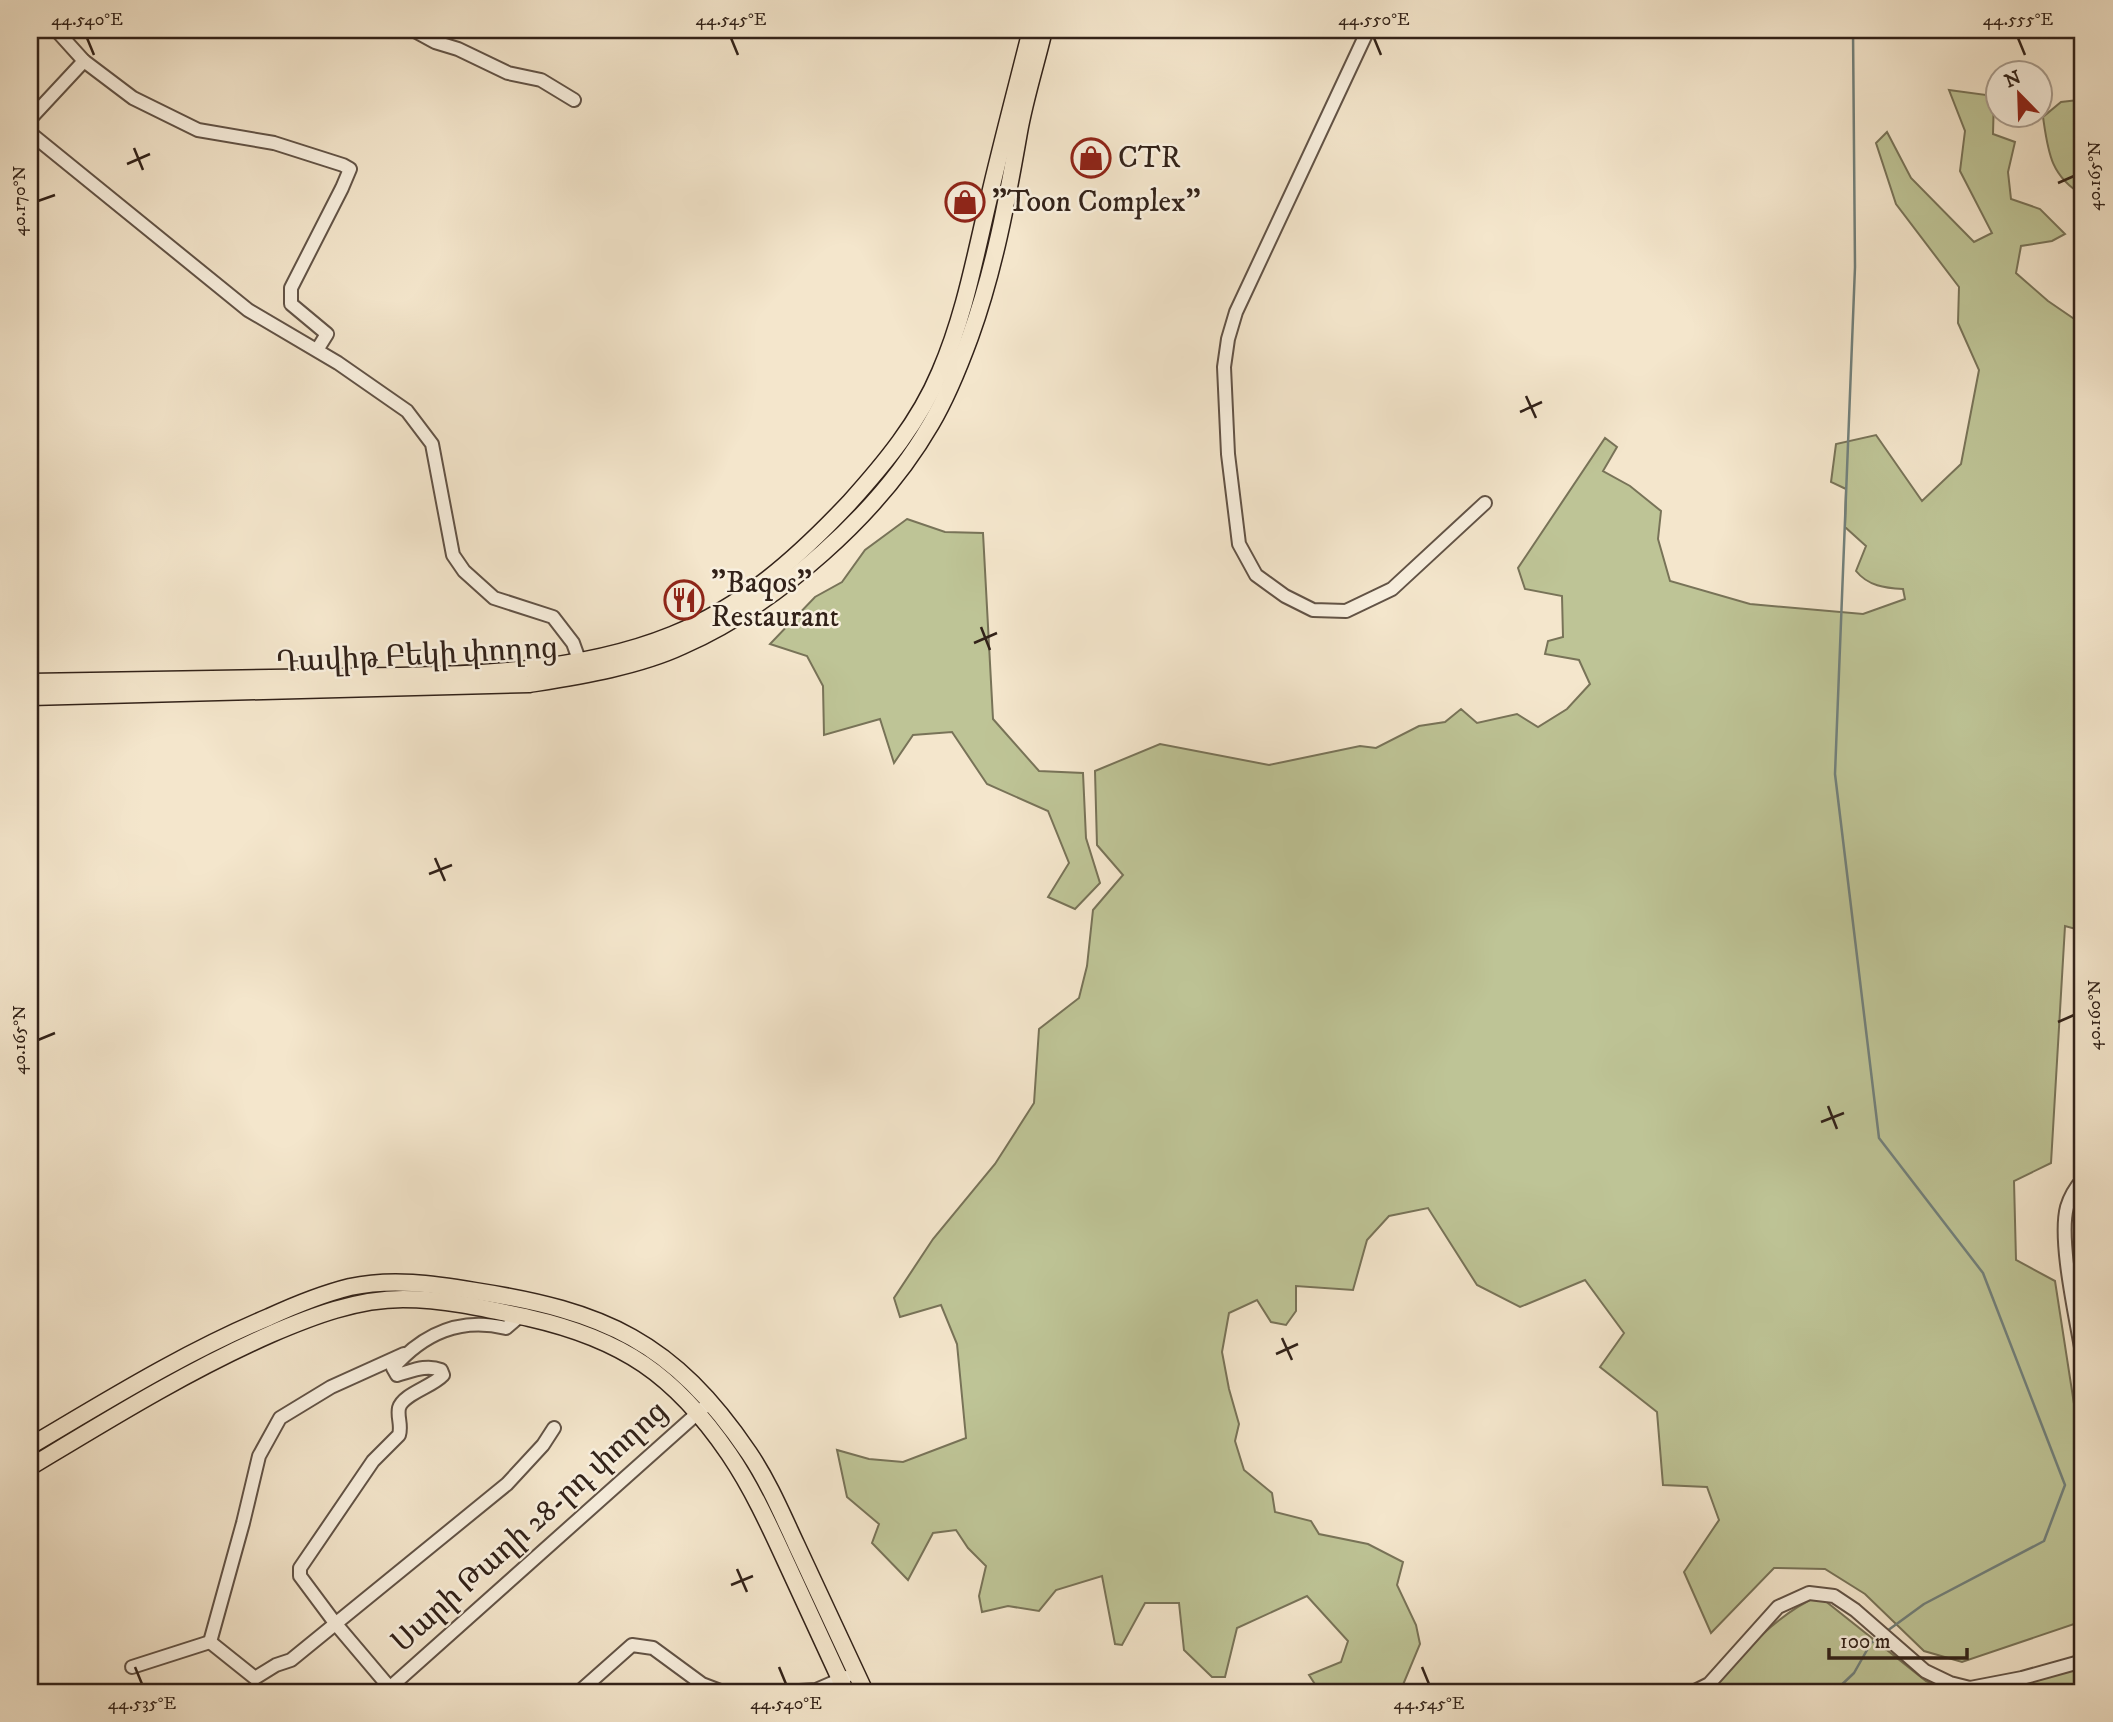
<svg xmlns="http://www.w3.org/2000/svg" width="2113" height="1722" font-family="'IM FELL DW Pica','Noto Serif Armenian',serif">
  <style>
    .green { fill: #bec496; stroke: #787358; stroke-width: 2 }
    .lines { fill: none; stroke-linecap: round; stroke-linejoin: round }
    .stream { stroke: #72807b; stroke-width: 2.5 }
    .minor-casing { stroke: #625346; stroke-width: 16 }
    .major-casing { stroke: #322219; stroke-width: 19 }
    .minor { stroke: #f8efde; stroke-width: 12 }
    .major { stroke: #f4e6cc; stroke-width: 16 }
    .ticks { fill: none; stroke: #322219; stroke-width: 2.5 }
    .labels { text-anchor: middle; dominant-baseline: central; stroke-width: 5; stroke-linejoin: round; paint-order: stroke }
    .poi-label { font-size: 30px; fill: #322219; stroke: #f8efde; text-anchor: start }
    .street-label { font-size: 30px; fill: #322219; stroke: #f8efde }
    .neatline { fill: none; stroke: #322219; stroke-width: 2.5 }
    .ticks-label { font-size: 18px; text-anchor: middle; fill: #322219 }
  </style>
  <rect width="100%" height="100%" fill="#f4e6cc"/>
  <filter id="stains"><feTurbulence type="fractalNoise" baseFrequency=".00286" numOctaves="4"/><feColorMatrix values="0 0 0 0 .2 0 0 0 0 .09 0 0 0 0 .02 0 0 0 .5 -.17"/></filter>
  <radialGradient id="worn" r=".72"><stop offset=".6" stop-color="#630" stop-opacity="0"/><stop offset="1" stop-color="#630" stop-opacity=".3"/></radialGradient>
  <g class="green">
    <path d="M1949 90 1994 96 1993 134 2015 142 2008 172 2011 199 2040 209 2065 234 2052 241 2021 246 2016 273 2048 301 2083 325V931L2065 926 2051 1163 2014 1181 2016 1260 2055 1281 2083 1462V1621L1962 1662 1924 1651 1865 1594 1825 1569 1774 1568 1711 1633 1684 1572 1719 1520 1707 1487 1663 1485 1657 1412 1600 1367 1624 1333 1585 1280 1520 1307 1477 1285 1428 1208 1389 1216 1367 1240 1353 1290 1296 1286V1311L1286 1325 1271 1322 1257 1300 1229 1313 1222 1352 1229 1389 1239 1424 1235 1441 1244 1470 1272 1493 1275 1512 1311 1521 1319 1534 1368 1544 1403 1562 1397 1585 1416 1625 1420 1644 1400 1692H1320L1309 1675 1341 1662 1348 1641 1307 1596 1237 1628 1225 1677H1212L1184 1650 1179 1603H1145L1122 1645 1115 1644 1102 1576 1056 1590 1039 1611 1008 1606 982 1612 979 1596 986 1566 968 1548 956 1530 933 1533 908 1580 872 1543 879 1524 847 1497 837 1450 869 1459 903 1462 966 1438 957 1344 941 1305 900 1317 894 1298 933 1239 995 1164 1034 1103 1039 1029 1079 998 1087 966 1093 910 1123 875 1097 845 1095 771 1160 744 1269 765 1360 746 1376 748 1419 726 1445 722 1461 709 1477 723 1517 714 1538 727 1567 709 1590 684 1579 660 1545 654 1548 641 1563 637 1562 596 1525 589 1518 568 1605 438 1617 447 1603 471 1630 486 1661 511 1658 539 1670 581 1750 604 1863 614 1905 599 1903 589C1885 588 1868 586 1856 571L1866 546 1845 527 1846 489 1831 482 1836 444 1876 435 1922 501 1961 464 1979 370 1958 323 1959 287 1896 204 1876 143 1887 132 1911 178 1974 242 1992 233 1960 171 1965 131Z"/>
    <path d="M2078 100 2083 108V195C2050 176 2048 151 2043 117L2061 102Z"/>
    <path d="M907 519 945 532 983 533 993 719 1039 771 1083 773 1086 838 1100 883 1075 909 1048 897 1069 863 1048 811 987 784 952 732 913 735 894 763 880 719 824 735 823 686 807 656 770 644 815 597 842 582 865 550Z"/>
    <path d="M1819 1596 1926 1681 1954 1692H1707C1741 1658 1773 1615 1819 1596Z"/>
    <path d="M2083 1668V1692H1979Z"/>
  </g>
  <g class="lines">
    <g class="stream">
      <path d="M1853 30 1855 267 1835 774 1879 1138 1983 1273 2065 1485 2044 1541 1924 1604 1887 1631"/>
      <path d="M1834 1692 1854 1673 1871 1643 1878 1638"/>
    </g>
    <g class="minor-casing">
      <g id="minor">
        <path d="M56 30 84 61 133 98 198 130 274 143 343 165 350 169 342 188 291 288V304L327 334 317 350"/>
        <path d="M413 30 435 42 458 49 508 73 541 80 574 100"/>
        <path d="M1368 30 1236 312 1228 339 1224 367 1228 454 1239 544 1256 575 1285 596 1313 610 1346 611 1392 589 1485 503"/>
        <path d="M30 119 84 61"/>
        <path d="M30 133 248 310 338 363 407 411 432 444 453 555 464 571 494 598 553 617 573 643 582 668"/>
        <path d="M2083 1179C2076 1187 2070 1197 2067 1207 2058 1241 2077 1321 2083 1359"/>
        <path d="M210 1642 255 1678 276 1665 291 1660 507 1484 543 1445 554 1428"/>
        <path d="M210 1642 243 1523 259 1456 280 1418 331 1387 404 1354"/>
        <path d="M132 1667 210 1642"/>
        <path d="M390 1688 335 1623 300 1576V1568L373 1461 399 1435C402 1425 397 1417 399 1408 403 1394 432 1387 443 1375L441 1370C426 1364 412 1371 397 1375L393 1368C424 1333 460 1317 506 1328L520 1316"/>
        <path d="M385 1692 710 1402"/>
        <path d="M579 1692 632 1645 653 1648 702 1684 723 1692"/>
        <path d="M782 1692 816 1690 846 1677"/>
        <path d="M1693 1692 1709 1684 1778 1607 1809 1593 1834 1596 1855 1610 1925 1671 1950 1683 1970 1688 2022 1678 2083 1661"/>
      </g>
    </g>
    <g class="major-casing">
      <g id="major">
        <path d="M30 682C132 680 234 679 336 677 446 675 568 677 672 635 744 606 797 558 849 503 885 463 919 422 940 372 964 317 975 257 989 198 1002 142 1017 86 1031 30"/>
        <path d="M30 697 529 684C578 676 637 667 682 646 777 604 879 514 931 424 947 397 959 367 970 337 994 271 1007 201 1019 132 1025 98 1036 64 1044 30"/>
        <path d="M30 1446C108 1400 185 1352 269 1317 295 1305 322 1294 350 1287 392 1278 433 1284 475 1291 604 1311 673 1341 749 1453 768 1481 782 1514 796 1544 819 1594 842 1643 865 1692"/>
        <path d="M30 1467C108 1420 187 1371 271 1334 313 1316 357 1299 403 1299 446 1299 488 1309 529 1318 622 1339 675 1375 729 1454 752 1488 769 1525 786 1562 806 1606 826 1649 846 1692"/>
      </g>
    </g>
    <use href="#minor" class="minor"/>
    <use href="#major" class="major"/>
  </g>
  <path class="ticks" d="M87 38 94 55M731 38 738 55M1374 38 1381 55M2018 38 2025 55M134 148 143 170M127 164 150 154M2058 183 2074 176M38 201 55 195M1526 396 1536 418M1520 412 1542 402M981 627 990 650M974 643 997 633M435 858 445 881M429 874 452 865M2058 1022 2074 1015M38 1040 55 1033M1828 1106 1837 1129M1821 1122 1844 1113M1282 1338 1292 1360M1276 1354 1298 1344M737 1569 747 1592M731 1585 753 1576M135 1667 142 1684M779 1667 786 1684M1422 1667 1429 1684"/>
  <defs>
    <g id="shop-ring" transform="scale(2.0125)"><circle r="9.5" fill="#f8efde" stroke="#8f2418" stroke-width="1.5"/><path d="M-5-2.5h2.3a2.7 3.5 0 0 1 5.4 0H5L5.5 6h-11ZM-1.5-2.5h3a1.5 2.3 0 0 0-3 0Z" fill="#8f2418"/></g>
    <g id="restaurant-ring" transform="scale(2.0125)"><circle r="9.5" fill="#f8efde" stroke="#8f2418" stroke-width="1.5"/><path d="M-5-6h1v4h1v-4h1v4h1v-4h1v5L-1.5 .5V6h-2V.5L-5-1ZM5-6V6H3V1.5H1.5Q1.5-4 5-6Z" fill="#8f2418"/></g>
  </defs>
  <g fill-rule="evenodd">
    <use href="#shop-ring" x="1091" y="158"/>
    <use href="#shop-ring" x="965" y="202"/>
    <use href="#restaurant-ring" x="684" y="600"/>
  </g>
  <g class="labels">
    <g class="poi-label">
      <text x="1118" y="158">CTR</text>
      <text x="992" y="202">"Toon Complex"</text>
      <text x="711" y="583">"Baqos"<tspan x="711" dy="34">Restaurant</tspan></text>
    </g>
    <g class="street-label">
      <text transform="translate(417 656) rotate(-3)">Դավիթ Բեկի փողոց</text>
      <text transform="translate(530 1527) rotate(-42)">Սարի Թաղի 28-րդ փողոց</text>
    </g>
  </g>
  <rect width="2113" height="1722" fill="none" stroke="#f4e6cc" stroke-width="77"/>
  <g transform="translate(2019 94) rotate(337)"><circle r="33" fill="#f8efde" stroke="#a99d8f" stroke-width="2"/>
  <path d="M0-5L12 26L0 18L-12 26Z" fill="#8f2418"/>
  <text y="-10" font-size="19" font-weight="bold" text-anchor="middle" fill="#322219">N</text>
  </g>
  <path d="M1829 1648v10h138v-10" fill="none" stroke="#322219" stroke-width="3.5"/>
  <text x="1840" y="1648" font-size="21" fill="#322219" stroke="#f8efde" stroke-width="5" paint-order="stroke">100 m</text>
  <rect x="38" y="38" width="2036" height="1646" class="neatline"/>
  <g class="ticks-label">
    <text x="87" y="25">44.540°E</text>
    <text x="731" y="25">44.545°E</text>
    <text x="1374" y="25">44.550°E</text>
    <text x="2018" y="25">44.555°E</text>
    <text transform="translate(2094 176) rotate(-90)" y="6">40.165°N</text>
    <text transform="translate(19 201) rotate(-90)" y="6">40.170°N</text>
    <text transform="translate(2094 1015) rotate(-90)" y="6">40.160°N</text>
    <text transform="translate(19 1040) rotate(-90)" y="6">40.165°N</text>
    <text x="142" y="1709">44.535°E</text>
    <text x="786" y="1709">44.540°E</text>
    <text x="1429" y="1709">44.545°E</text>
  </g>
  <rect width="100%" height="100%" filter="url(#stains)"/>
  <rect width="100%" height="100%" fill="url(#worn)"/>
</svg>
